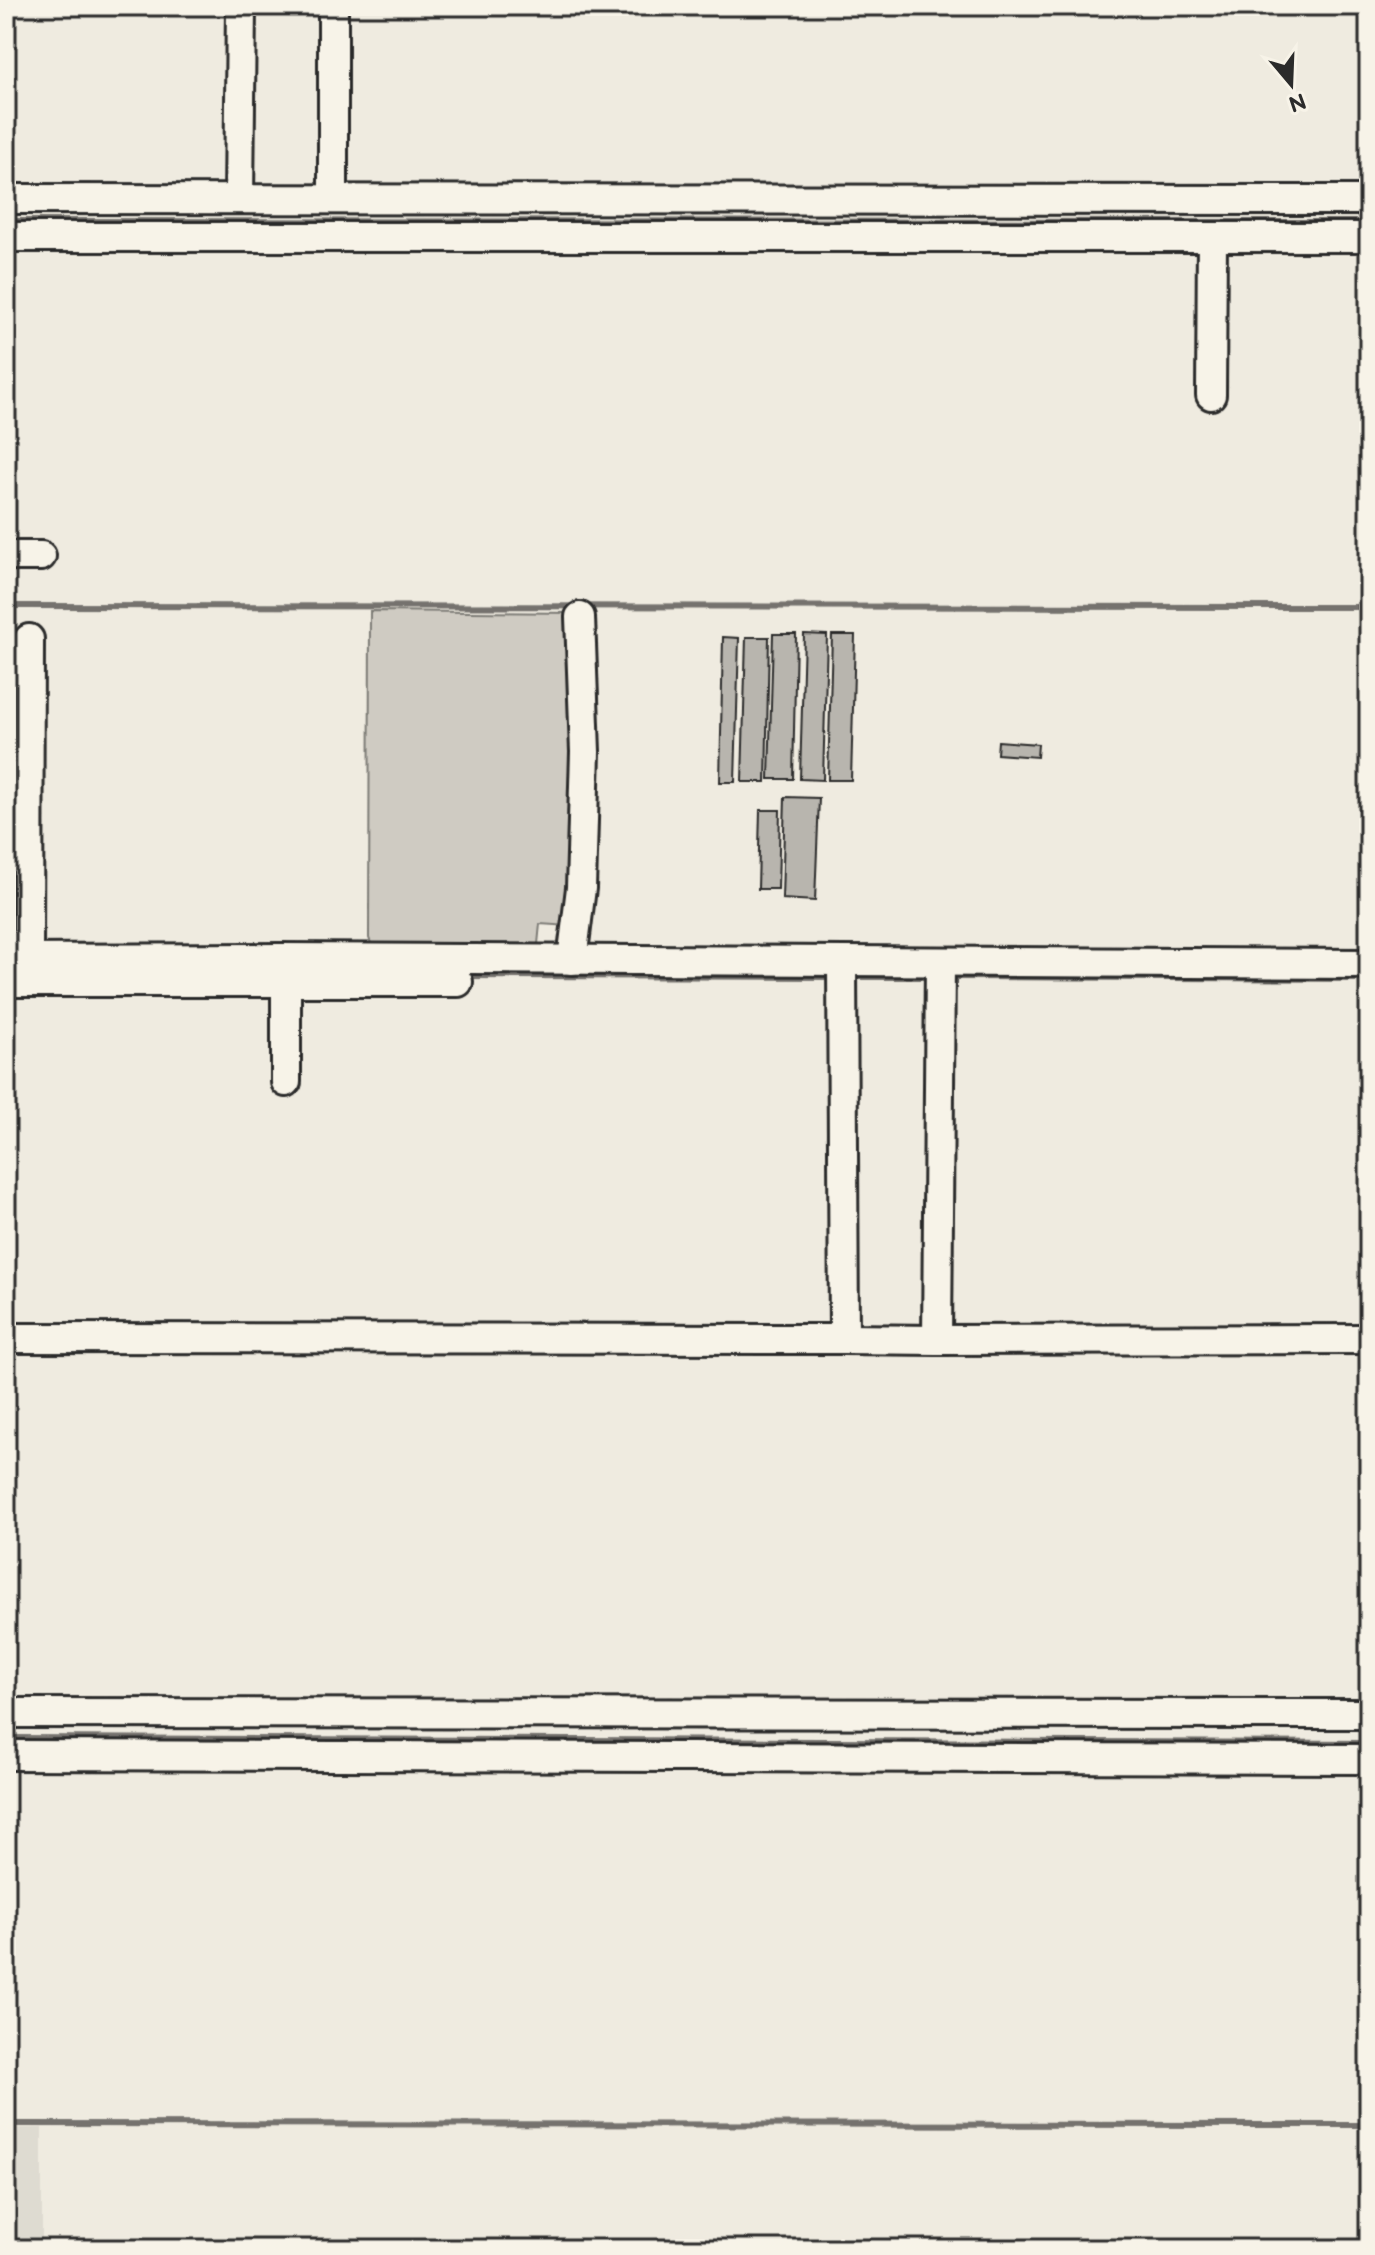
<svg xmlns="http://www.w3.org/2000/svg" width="1375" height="2255" font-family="'Balsamiq Sans',sans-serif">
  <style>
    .built { fill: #dedbd1 }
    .green { fill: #cfcbc2; stroke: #7d7b76; stroke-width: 2 }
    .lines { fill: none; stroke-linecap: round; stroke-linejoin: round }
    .stream { stroke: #74726e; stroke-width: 6 }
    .building { fill: #b8b5ae; stroke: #2b2b2b; stroke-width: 2 }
    .minor-casing { stroke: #2b2b2b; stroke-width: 34 }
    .minor { stroke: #f7f3e8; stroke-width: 28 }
  </style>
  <rect width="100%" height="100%" fill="#efebe0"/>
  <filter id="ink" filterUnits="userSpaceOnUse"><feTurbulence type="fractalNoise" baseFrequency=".0125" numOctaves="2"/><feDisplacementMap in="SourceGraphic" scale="16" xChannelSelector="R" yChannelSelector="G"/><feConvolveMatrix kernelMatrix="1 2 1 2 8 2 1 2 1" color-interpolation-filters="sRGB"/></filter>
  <g filter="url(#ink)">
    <rect class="built" x="6" y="2128" width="36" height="121"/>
    <path class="green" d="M370 611 576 613 570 926 540 924 538 944 532 948H378L371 943 369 938Z"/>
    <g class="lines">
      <g class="stream">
        <path d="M6 221 1369 222"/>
        <path d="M6 606 1369 607"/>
        <path d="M465 976 833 977"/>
        <path d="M849 977H933"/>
        <path d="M949 977 1369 979"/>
        <path d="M6 1738 1369 1743"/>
        <path d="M6 2124 1369 2125"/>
      </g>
    </g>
    <g class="building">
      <path d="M773 634H796L793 779H769Z"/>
      <path d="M804 634 827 635 823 780 800 779Z"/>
      <path d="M832 635H855L851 780H828Z"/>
      <path d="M723 637 739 638 735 782H720Z"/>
      <path d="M746 637H769L766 782H742Z"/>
      <path d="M998 741 1038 744 1037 757 997 754Z"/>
      <path d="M785 797 819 798 815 901 782 899Z"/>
      <path d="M760 810H780L778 889H758Z"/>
    </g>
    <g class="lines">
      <g class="minor-casing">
        <g id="minor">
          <path d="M6 199 1369 200"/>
          <path d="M239 199 241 6"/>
          <path d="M333 199V6"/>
          <path d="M6 237H1369"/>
          <path d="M1211 395 1212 237"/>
          <path d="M6 556H41"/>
          <path d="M6 959 280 958 1369 964"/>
          <path d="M28 959 29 639"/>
          <path d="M572 960 581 888 585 752 580 617"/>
          <path d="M842 962 844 1339"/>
          <path d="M6 982H458"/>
          <path d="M286 1082V981"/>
          <path d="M6 1338 844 1339 937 1340 1369 1339"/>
          <path d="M937 1340 940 962"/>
          <path d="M6 1713 1369 1714"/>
          <path d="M6 1755 1369 1759"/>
        </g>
      </g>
      <use href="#minor" class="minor"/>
    </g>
  </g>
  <rect width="1375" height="2255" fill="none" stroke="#f7f3e8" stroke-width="32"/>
  <rect x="16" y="16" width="1343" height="2223" fill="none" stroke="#2b2b2b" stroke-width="3" filter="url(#ink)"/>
  <g transform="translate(1291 84) rotate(161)" stroke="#f7f3e8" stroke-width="6" paint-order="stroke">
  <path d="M0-6L14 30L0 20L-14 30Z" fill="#2b2b2b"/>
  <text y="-12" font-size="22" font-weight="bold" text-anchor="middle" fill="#2b2b2b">N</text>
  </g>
</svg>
